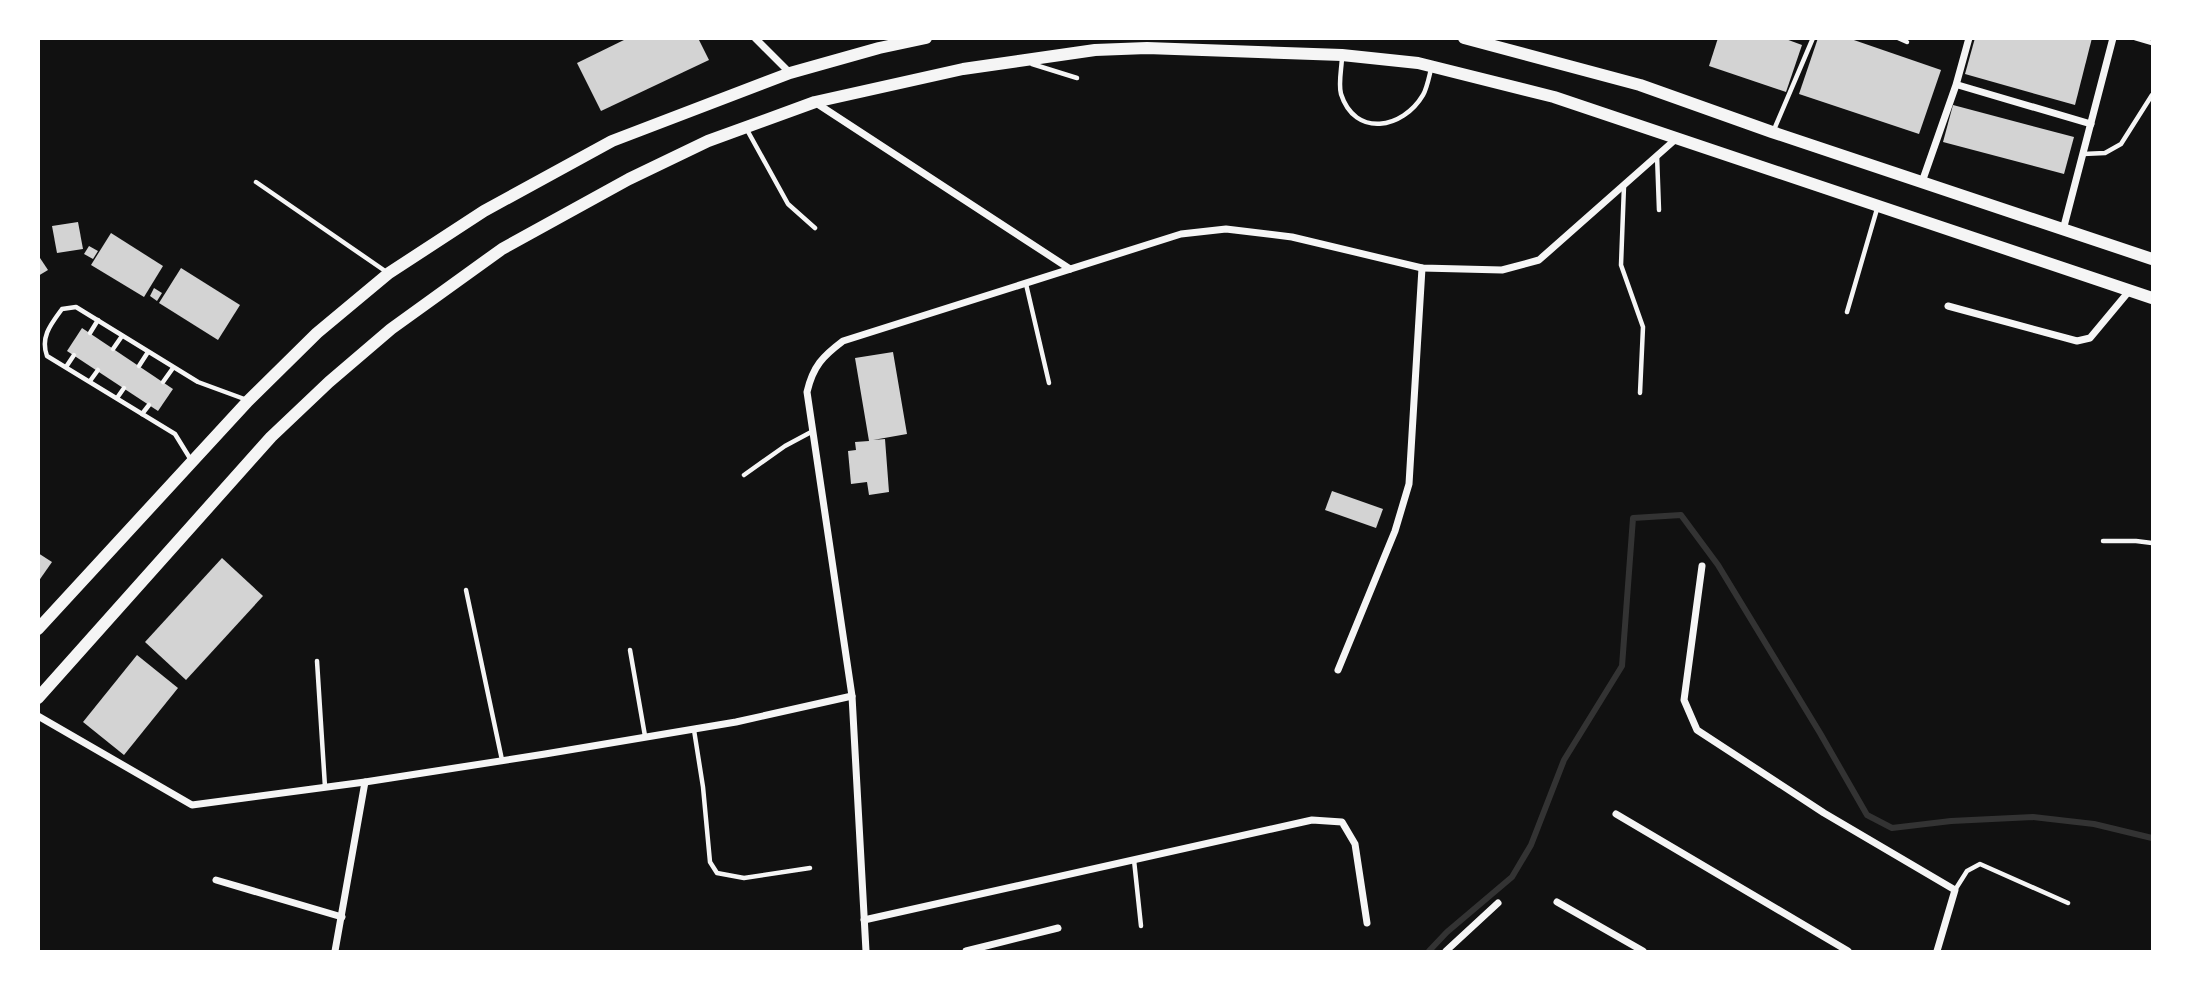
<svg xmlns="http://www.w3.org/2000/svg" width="2191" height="990" font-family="'Fira Sans Condensed',sans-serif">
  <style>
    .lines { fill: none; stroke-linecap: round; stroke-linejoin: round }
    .stream { stroke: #333; stroke-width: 6 }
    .building { fill: #d3d3d3 }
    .service { stroke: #f5f5f5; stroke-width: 4.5 }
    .minor { stroke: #f5f5f5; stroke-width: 7 }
    .secondary { stroke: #f5f5f5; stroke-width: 12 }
  </style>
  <rect width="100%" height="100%" fill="#111"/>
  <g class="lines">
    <path class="stream" d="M1429 951 1447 932 1512 877 1531 845 1564 760 1622 666 1633 518 1681 515 1718 565 1820 733 1867 815 1892 828 1951 821 2033 817 2094 824 2152 838"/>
  </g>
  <g class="building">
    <path d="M628 38H698L709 60 601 111 577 63Z"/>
    <path d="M1718 38H1783L1802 45 1786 92 1709 66Z"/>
    <path d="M1818 38H1848L1941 70 1919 134 1799 94Z"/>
    <path d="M1975 38H2092L2075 105 1965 74Z"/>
    <path d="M1953 105 2074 137 2064 174 1943 142Z"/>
    <path d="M78 222 83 249 57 253 52 226Z"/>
    <path d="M111 233 163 266 144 297 91 265Z"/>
    <path d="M89 246 98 251 93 259 84 254Z"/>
    <path d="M38 255 48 270 38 276Z"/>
    <path d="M181 268 240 305 218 340 159 303Z"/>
    <path d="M154 288 162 293 157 301 150 296Z"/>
    <path d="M82 328 173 389 158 411 67 351Z"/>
    <path d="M893 352 907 434 873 440 885 439 889 492 869 495 867 482 851 484 848 451 856 450 855 442 869 441 855 358Z"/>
    <path d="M1332 491 1383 509 1376 528 1325 510Z"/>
    <path d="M38 553 52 562 38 582Z"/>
    <path d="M222 558 263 596 186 680 145 642Z"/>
    <path d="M137 655 178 688 124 755 83 722Z"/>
  </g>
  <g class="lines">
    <g class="service">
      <path d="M1898 38 1907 42"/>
      <path d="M2135 38 2152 43"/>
      <path d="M1342 56C1342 67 1338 83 1341 94 1355 138 1403 129 1423 95 1427 88 1429 77 1431 69"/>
      <path d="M1032 64 1077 78"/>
      <path d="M746 128 788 204 815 228"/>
      <path d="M1773 132 1813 38"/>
      <path d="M2083 154 2105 153 2121 144 2152 95"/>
      <path d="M1657 155 1659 210"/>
      <path d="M256 182 388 273"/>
      <path d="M1624 186 1621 265 1643 327 1640 393"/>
      <path d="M1026 284 1049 383"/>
      <path d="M1847 312 1877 209"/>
      <path d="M90 333 98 320"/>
      <path d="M113 349 122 336"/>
      <path d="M139 366 148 352"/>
      <path d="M66 367 74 355"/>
      <path d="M90 381 98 370"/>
      <path d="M163 382 173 368"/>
      <path d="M117 398 124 388"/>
      <path d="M142 414 149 405"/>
      <path d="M191 460 175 434 47 356C40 337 51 324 62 309L76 307 198 382 247 400"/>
      <path d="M744 475 785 446 813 431"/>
      <path d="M2103 541H2136L2152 543"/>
      <path d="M466 590 502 760"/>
      <path d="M630 650 645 736"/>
      <path d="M317 661 325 787"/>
      <path d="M694 730 703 787 710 862 717 873 744 878 810 868"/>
      <path d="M1134 860 1141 926"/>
      <path d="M1955 890 1967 871 1980 864 2068 903"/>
    </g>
    <g class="minor">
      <path d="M755 38 790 73"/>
      <path d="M1958 85 2091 124"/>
      <path d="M816 103 1070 269"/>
      <path d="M1922 182 1956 85 1969 38"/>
      <path d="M2063 230 2113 38"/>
      <path d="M1948 306 2077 341 2090 338 2130 290"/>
      <path d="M1702 566 1684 700 1697 730 1824 813 1955 890 1937 951"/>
      <path d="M1338 670 1395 531 1409 484 1422 268"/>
      <path d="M38 716 192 805 365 782 545 754 736 722 852 696"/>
      <path d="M1616 814 1848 951"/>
      <path d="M216 880 342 917"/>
      <path d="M1557 902 1643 951"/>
      <path d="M864 920 1312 820 1342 822 1355 844 1367 923"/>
      <path d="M335 951 365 782"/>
      <path d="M866 951 852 696 807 392C813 366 823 356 843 341L1181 234 1226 229 1292 237 1422 268 1502 270 1539 260 1677 138"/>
      <path d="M966 951 1058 928"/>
      <path d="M1446 951 1498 903"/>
    </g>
    <g class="secondary">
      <path d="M1464 38 1640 85 1772 132 2152 259"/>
      <path d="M38 629 248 401 317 333 389 273 484 211 612 141 790 73 879 48 926 38"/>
      <path d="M38 698 271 437 329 382 391 329 502 249 629 179 708 141 815 102 963 69 1095 50 1147 48 1342 55 1418 63 1554 97 2152 298"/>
    </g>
  </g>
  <rect width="2191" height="990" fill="none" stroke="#ffffff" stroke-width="80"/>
</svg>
